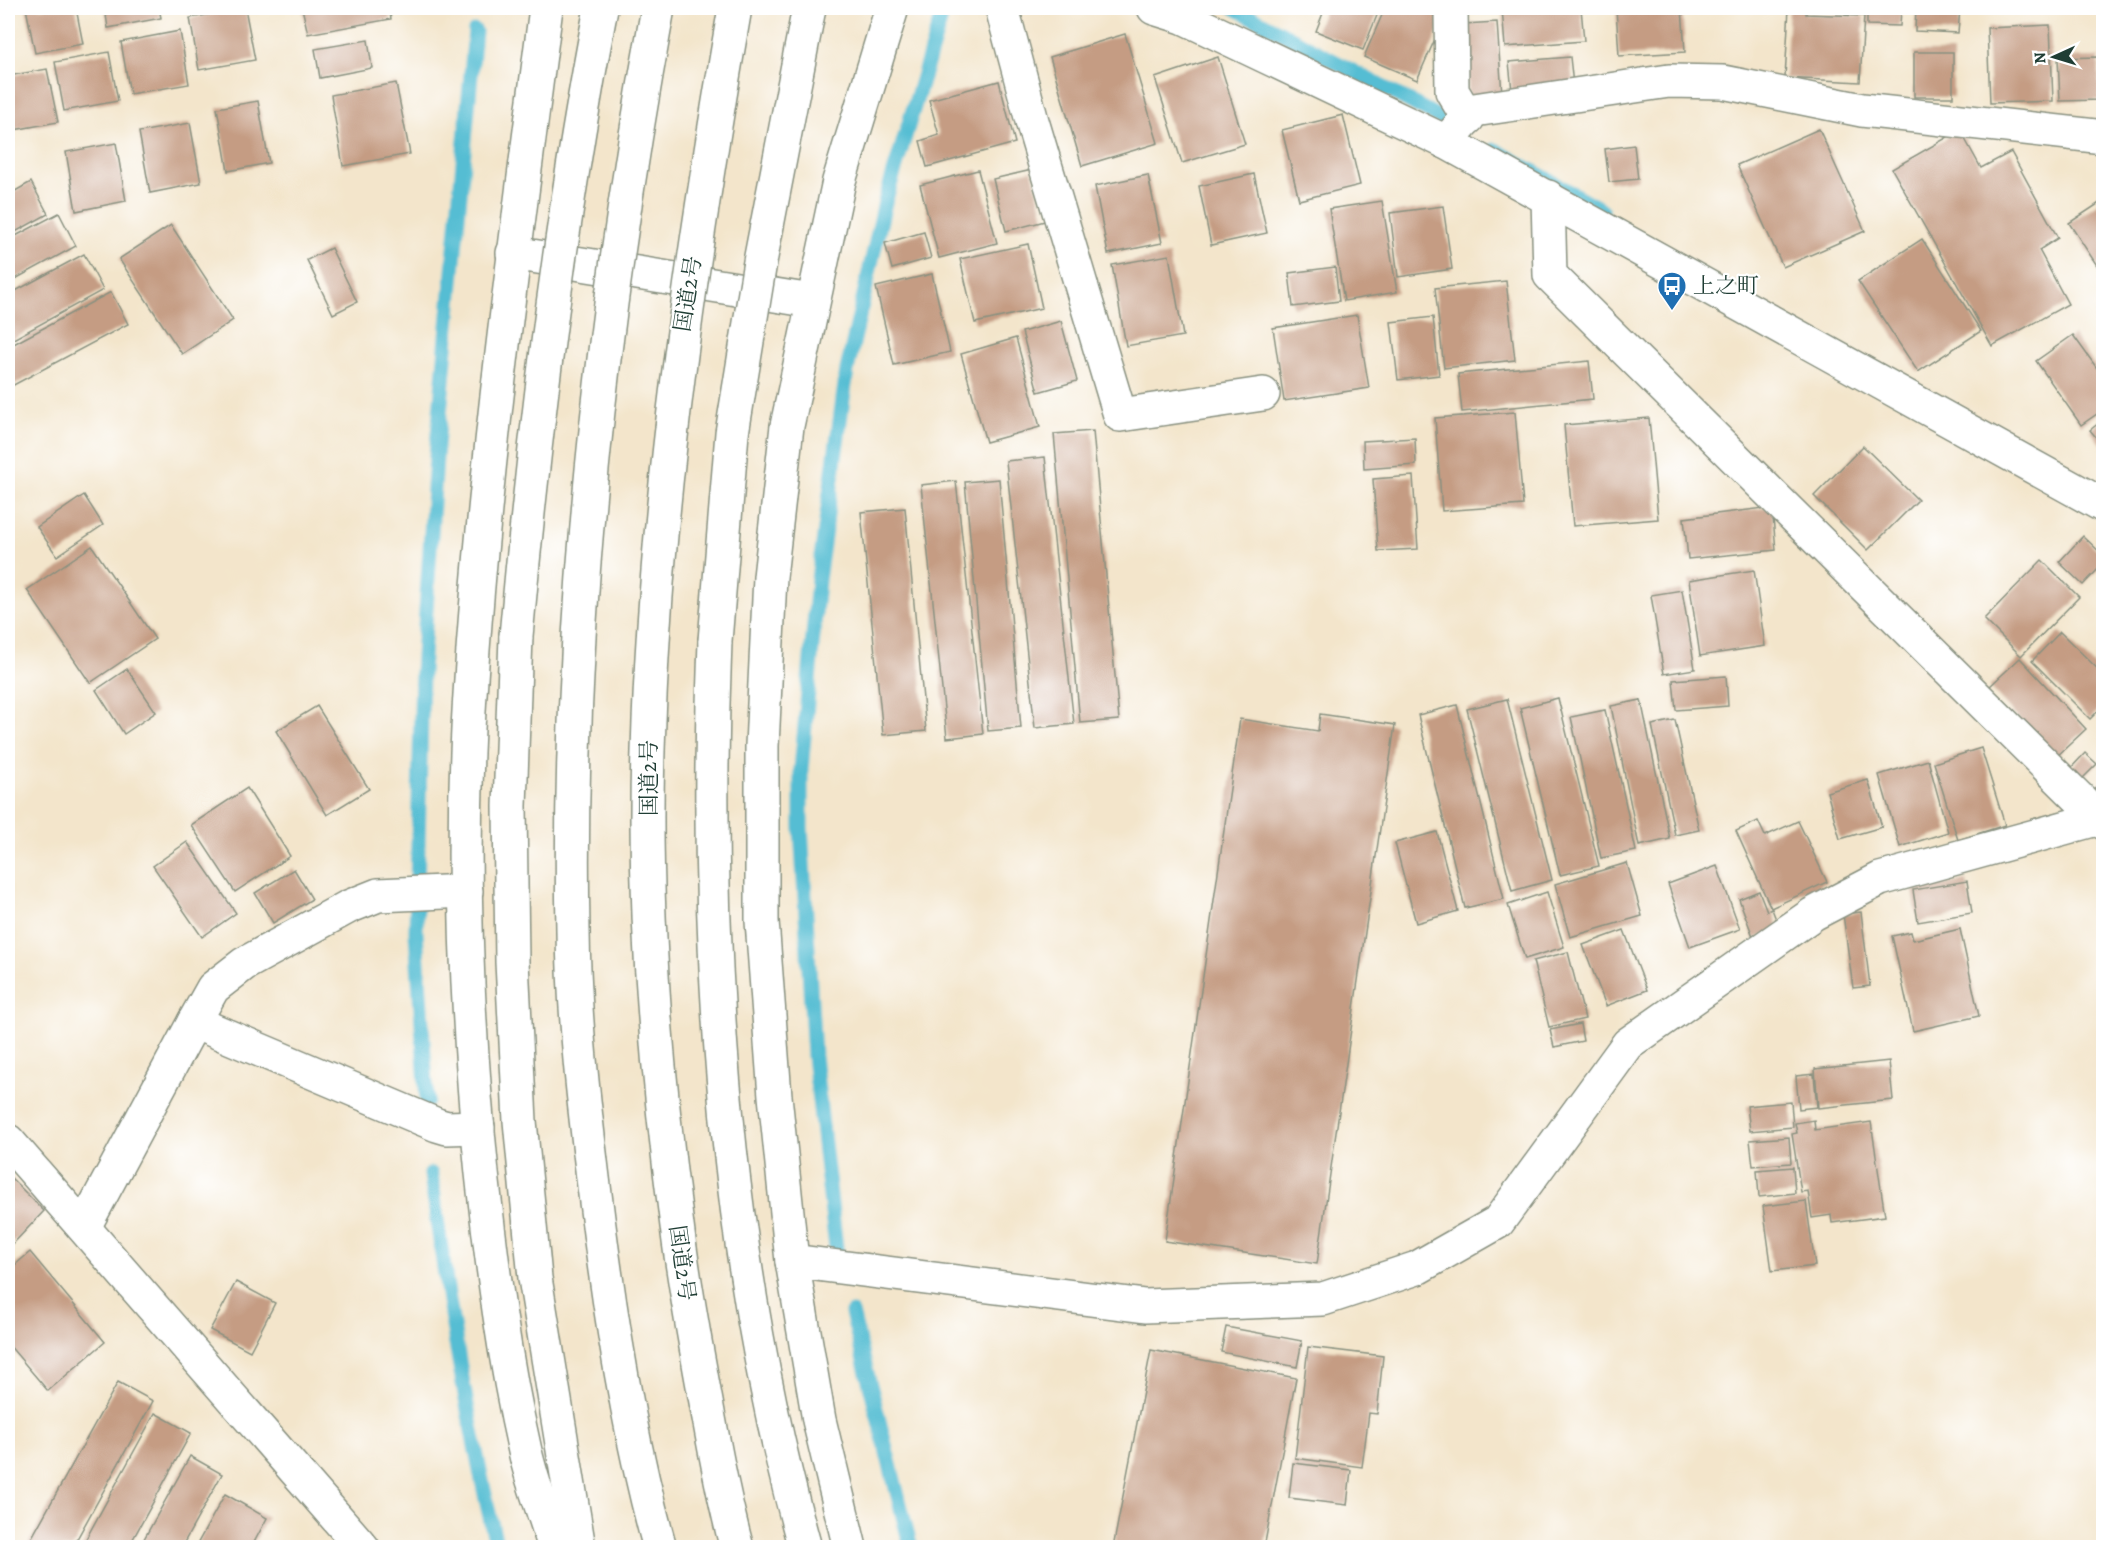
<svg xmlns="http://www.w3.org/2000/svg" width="2111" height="1555" font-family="Alegreya,'Noto Serif JP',serif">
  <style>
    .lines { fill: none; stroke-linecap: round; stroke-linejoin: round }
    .stream { stroke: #55bdd3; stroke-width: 15 }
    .building { fill: #c59c83 }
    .minor-casing { stroke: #899180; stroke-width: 36 }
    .trunk-casing { stroke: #899180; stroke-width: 36 }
    .minor { stroke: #fff; stroke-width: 33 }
    .trunk { stroke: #fff; stroke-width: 33 }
    .trunk-bridge-casing { stroke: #899180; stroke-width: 36; stroke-linecap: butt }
    .trunk-bridge { stroke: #fff; stroke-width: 33 }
    .labels { text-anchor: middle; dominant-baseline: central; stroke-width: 4.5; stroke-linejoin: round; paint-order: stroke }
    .poi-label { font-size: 22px; fill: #1f3d34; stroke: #fff; text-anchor: start }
    .street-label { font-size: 22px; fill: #1f3d34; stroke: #fff }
  </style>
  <rect width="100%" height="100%" fill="#fff"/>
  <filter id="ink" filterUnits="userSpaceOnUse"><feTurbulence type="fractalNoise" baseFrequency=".0167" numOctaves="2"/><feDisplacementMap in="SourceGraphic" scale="12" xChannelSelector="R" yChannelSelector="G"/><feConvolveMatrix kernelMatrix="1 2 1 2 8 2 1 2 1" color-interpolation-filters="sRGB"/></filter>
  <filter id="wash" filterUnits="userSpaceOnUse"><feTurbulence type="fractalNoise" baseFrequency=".008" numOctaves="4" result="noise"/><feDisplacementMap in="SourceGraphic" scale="24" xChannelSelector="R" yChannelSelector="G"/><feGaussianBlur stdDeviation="1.35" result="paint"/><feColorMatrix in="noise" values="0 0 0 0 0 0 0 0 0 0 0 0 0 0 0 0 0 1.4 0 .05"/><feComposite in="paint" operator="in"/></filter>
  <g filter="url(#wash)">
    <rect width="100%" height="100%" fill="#f3e5cb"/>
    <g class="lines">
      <g class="stream">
        <path d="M1235 8 1446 121"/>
        <path d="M1495 150 1602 210"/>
        <path d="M427 1101 416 932 422 672 436 457 475 31"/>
        <path d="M431 1174C447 1300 468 1424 497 1548"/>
        <path d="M836 1248 814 1056 801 827V770L818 580 847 370 885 202 944 8"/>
        <path d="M852 1313 911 1548"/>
      </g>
    </g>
    <g id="blocks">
      <g class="building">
        <path d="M26 8H76L83 44 35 53Z"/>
        <path d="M105 8H159L161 18 108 28Z"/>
        <path d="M245 8 255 60 199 70 190 18Z"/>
        <path d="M302 8H389L391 19 308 34Z"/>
        <path d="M1325 8H1380L1363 50 1316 31Z"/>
        <path d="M1385 8H1425L1445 16 1417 80 1364 57Z"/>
        <path d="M1502 8H1581L1584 41 1505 47Z"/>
        <path d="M1616 8H1682L1685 52 1619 56Z"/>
        <path d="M1789 8H1806V14L1864 16 1860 82 1785 78Z"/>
        <path d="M1846 8H1901L1900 26 1867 25V14H1846Z"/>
        <path d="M1916 8H1960L1958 33 1915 31Z"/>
        <path d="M1497 22 1502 95 1469 97 1464 24Z"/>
        <path d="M2050 25 2053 101 1990 103 1987 28Z"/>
        <path d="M180 31 189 84 130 94 121 42Z"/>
        <path d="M1125 34 1158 143 1082 166 1050 57Z"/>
        <path d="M368 40 372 68 320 78 315 49Z"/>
        <path d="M109 52 118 101 64 111 55 62Z"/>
        <rect x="1914" y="52" width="39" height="45"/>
        <path d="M1218 57 1245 144 1182 163 1155 78Z"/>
        <path d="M1570 57 1573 85 1512 91 1509 62Z"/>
        <path d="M2099 57V100L2060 101 2058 58Z"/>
        <path d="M47 69 58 122 8 131V76Z"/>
        <path d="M999 81 1015 143 927 167 920 141 939 135 929 100Z"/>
        <path d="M396 83 410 154 343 166 331 95Z"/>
        <path d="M258 101 269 163 228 171 217 108Z"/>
        <path d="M1343 115 1360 185 1299 200 1282 130Z"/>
        <path d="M190 123 201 183 150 193 139 132Z"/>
        <path d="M1819 129 1865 231 1783 267 1737 165Z"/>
        <path d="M1960 130 1981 168 2011 152 2058 238 2039 250 2068 304 1992 346 1892 169Z"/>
        <path d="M116 143 126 201 76 211 66 152Z"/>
        <path d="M1634 145 1638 179 1609 182 1605 149Z"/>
        <path d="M978 170 997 243 939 258 920 185Z"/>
        <path d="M1032 170 1045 221 1006 231 993 179Z"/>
        <path d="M1254 174 1267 233 1211 245 1199 186Z"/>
        <path d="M1148 175 1162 243 1108 254 1095 186Z"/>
        <path d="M31 182 48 214 8 236V195Z"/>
        <path d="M2104 200V276L2069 223Z"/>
        <path d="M1382 201 1397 292 1344 301 1329 209Z"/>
        <path d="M1443 206 1452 269 1398 277 1390 213Z"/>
        <path d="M59 213 76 246 8 283V240Z"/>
        <path d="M171 225 233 320 182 354 119 259Z"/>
        <path d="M924 232 931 258 892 269 885 243Z"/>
        <path d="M1922 239 1981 331 1918 372 1858 281Z"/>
        <path d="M1028 244 1042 308 975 323 960 259Z"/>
        <path d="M331 248 357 302 333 314 307 260Z"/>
        <path d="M84 254 103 290 8 342V295Z"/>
        <path d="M1169 255 1183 336 1126 346 1112 265Z"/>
        <path d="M1335 267 1339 301 1293 307 1289 273Z"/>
        <path d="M932 274 950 352 894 365 876 287Z"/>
        <path d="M1506 281 1515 360 1444 368 1435 288Z"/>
        <path d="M111 292 128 324 8 388V347Z"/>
        <path d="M1357 315 1369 388 1284 401 1273 328Z"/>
        <path d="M1433 317 1439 375 1398 380 1391 322Z"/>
        <path d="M1061 321 1077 381 1038 392 1022 332Z"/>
        <path d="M2073 335 2104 378V409L2081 425 2036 361Z"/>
        <path d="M1016 338 1040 427 986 442 961 354Z"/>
        <path d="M1589 361 1593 399 1462 412 1458 374Z"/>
        <path d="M1515 412 1523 505 1442 511 1435 418Z"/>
        <path d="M1649 418 1658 519 1573 526 1564 425Z"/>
        <path d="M2104 419V447L2090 430Z"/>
        <path d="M1093 431 1119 720 1080 723 1054 434Z"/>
        <path d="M1415 438 1416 465 1364 469 1363 441Z"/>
        <path d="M1863 446 1918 500 1868 550 1814 496Z"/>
        <path d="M1045 457 1074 724 1035 728 1006 461Z"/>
        <path d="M1413 476 1418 549 1378 551 1373 479Z"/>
        <path d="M999 479 1021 728 988 731 965 482Z"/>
        <path d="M956 481 983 734 947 738 921 485Z"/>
        <path d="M84 495 103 525 57 556 37 527Z"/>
        <path d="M1772 507 1776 550 1688 559 1684 518Z"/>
        <path d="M905 508 926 731 883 735 861 512Z"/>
        <path d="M2083 536 2104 556V563L2083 585 2059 562Z"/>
        <path d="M92 546 155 639 90 683 27 590Z"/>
        <path d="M2042 560 2079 597 2021 656 1984 619Z"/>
        <path d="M1754 570 1765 646 1700 656 1689 580Z"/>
        <path d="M1682 590 1695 669 1664 674 1651 595Z"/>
        <path d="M2060 632 2104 675V705L2090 719 2032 661Z"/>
        <path d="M2020 658 2086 729 2055 758 1989 687Z"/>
        <path d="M127 669 156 712 124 734 96 690Z"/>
        <path d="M1726 676 1728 706 1676 710 1673 680Z"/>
        <path d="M1558 698 1599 866 1560 875 1520 708Z"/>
        <path d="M1507 699 1552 880 1512 891 1467 709Z"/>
        <path d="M1641 700 1670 839 1639 846 1611 706Z"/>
        <path d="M1457 705 1504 899 1465 908 1418 715Z"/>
        <path d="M317 706 369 789 327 815 276 731Z"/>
        <path d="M1605 710 1636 851 1601 858 1571 717Z"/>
        <path d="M1320 714 1395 725 1317 1264 1165 1241 1240 719 1318 731Z"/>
        <path d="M1675 720 1699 830 1675 835 1652 725Z"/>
        <path d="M1981 748 2005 825 1958 840 1934 763Z"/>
        <path d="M2085 753 2097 764 2081 780 2070 769Z"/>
        <path d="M1928 760 1948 832 1900 847 1879 775Z"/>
        <path d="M1868 780 1882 827 1840 839 1827 792Z"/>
        <path d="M2104 780V808L2090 792Z"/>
        <path d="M247 788 290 856 235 892 191 825Z"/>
        <path d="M1758 821 1765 836 1798 821 1827 882 1771 908 1736 831Z"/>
        <path d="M1437 832 1458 911 1416 923 1395 843Z"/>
        <path d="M187 842 236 913 202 937 153 866Z"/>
        <path d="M1627 863 1642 916 1570 937 1555 884Z"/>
        <path d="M1717 866 1740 929 1690 947 1668 884Z"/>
        <path d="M294 869 312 899 273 923 255 893Z"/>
        <path d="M1967 881 1972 913 1918 922 1913 890Z"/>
        <path d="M1759 891 1767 911 1772 909 1780 930 1754 939 1739 899Z"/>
        <path d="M1547 892 1564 947 1525 959 1508 905Z"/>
        <path d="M1861 912 1870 986 1853 988 1843 914Z"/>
        <path d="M1960 929 1979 1016 1913 1031 1892 936 1911 932 1913 940Z"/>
        <path d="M1624 930 1647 990 1606 1006 1583 945Z"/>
        <path d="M1568 952 1585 1019 1549 1027 1533 961Z"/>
        <path d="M1580 1024 1583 1041 1554 1047 1550 1030Z"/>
        <path d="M1889 1061 1893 1100 1818 1108 1815 1069Z"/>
        <path d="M1814 1074 1817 1107 1799 1109 1796 1076Z"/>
        <path d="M1791 1102 1793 1127 1750 1131 1747 1106Z"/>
        <path d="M1814 1120 1815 1130 1871 1122 1885 1216 1832 1223 1831 1215 1812 1218 1808 1191 1801 1192 1792 1134 1797 1133 1795 1123Z"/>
        <path d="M1789 1137 1791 1163 1753 1166 1750 1140Z"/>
        <path d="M1793 1167 1795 1193 1759 1197 1757 1170Z"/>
        <path d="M8 1175 44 1211 8 1249Z"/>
        <path d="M1806 1201 1815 1266 1772 1271 1763 1206Z"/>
        <path d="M30 1252 105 1342 48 1391 8 1344V1271Z"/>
        <path d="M236 1282 275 1303 250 1351 210 1330Z"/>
        <path d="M1226 1327 1302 1341 1297 1367 1221 1352Z"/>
        <path d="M1308 1347 1383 1356 1377 1414 1369 1413 1362 1467 1295 1458Z"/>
        <path d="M1151 1350 1296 1378 1264 1548H1113Z"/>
        <path d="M118 1382 153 1401 72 1548H26Z"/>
        <path d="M155 1413 191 1433 128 1548H81Z"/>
        <path d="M190 1456 222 1474 181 1548H139Z"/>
        <path d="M1293 1463 1351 1470 1347 1505 1289 1498Z"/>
        <path d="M225 1494 267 1518 251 1548H195Z"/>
      </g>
    </g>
  </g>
  <g filter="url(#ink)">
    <use href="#blocks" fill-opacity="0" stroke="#899180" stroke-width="1.5"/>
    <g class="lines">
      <g class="minor-casing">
        <g id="minor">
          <path d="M546 8C515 248 481 487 468 729 461 877 467 1026 482 1173 492 1266 504 1359 525 1451 532 1483 545 1515 555 1548"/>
          <path d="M1002 8 1032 121 1120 415 1263 394"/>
          <path d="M1154 8 1183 17 1446 142 2104 506"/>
          <path d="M1451 8 1452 91 1468 118"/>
          <path d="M1446 142 1474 110 1669 81 1723 82 1862 110 2104 137"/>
          <path d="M1548 197 1550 275 2104 823"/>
          <path d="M513 253 812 301"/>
          <path d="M194 1022 213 988 244 964 348 907 378 895 466 891"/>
          <path d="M8 1141 363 1548"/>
          <path d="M84 1227 194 1022 437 1125 447 1128 478 1127"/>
          <path d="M792 1261 1145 1306 1323 1299 1417 1268 1498 1222 1628 1044 1813 914 1880 879 2100 818"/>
          <path d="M850 1548 819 1420 792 1261 775 1096 762 921V746L770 577 787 426 839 181 892 8"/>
        </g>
      </g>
      <g class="trunk-casing">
        <g id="trunk">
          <path d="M516 636 510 806 512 962 520 1121 535 1278 579 1548"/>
          <path d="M715 641C703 942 724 1256 805 1548"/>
        </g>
      </g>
      <use href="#minor" class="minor"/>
      <use href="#trunk" class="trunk"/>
      <g class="trunk-bridge-casing">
        <g id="trunk-bridge">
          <path d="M658 8C602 312 567 620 573 931 574 1026 586 1123 598 1218 612 1328 630 1441 660 1548"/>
          <path d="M735 8C692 254 655 501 648 751 643 910 656 1069 677 1226 685 1290 697 1354 709 1418 717 1462 725 1505 737 1548"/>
          <path d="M516 636C535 425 561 216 601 8"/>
          <path d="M715 641 732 433 760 262 809 8"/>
        </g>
      </g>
      <use href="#trunk-bridge" class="trunk-bridge"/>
    </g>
  </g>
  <defs>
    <g id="bus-pin" transform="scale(1.5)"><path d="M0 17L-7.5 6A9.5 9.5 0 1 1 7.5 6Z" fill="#1f6fb2" stroke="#fff"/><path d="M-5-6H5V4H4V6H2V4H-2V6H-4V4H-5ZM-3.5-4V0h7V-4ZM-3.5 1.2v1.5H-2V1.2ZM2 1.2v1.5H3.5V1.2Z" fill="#fff"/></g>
  </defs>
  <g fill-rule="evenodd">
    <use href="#bus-pin" x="1672" y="286"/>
  </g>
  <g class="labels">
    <g class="poi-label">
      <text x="1693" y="286">上之町</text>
    </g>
    <g class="street-label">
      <text transform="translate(688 294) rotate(-81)">国道2号</text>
      <text transform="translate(649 778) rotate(-90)">国道2号</text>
      <text transform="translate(682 1263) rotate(82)">国道2号</text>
    </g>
  </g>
  <rect width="2111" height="1555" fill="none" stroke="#fff" stroke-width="30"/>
  <g transform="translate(2054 57) rotate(266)" stroke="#ffffff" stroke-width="4.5" paint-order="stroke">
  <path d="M0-4.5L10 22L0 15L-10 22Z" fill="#1f3d34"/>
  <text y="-9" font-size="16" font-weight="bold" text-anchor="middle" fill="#1f3d34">N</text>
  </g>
</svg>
